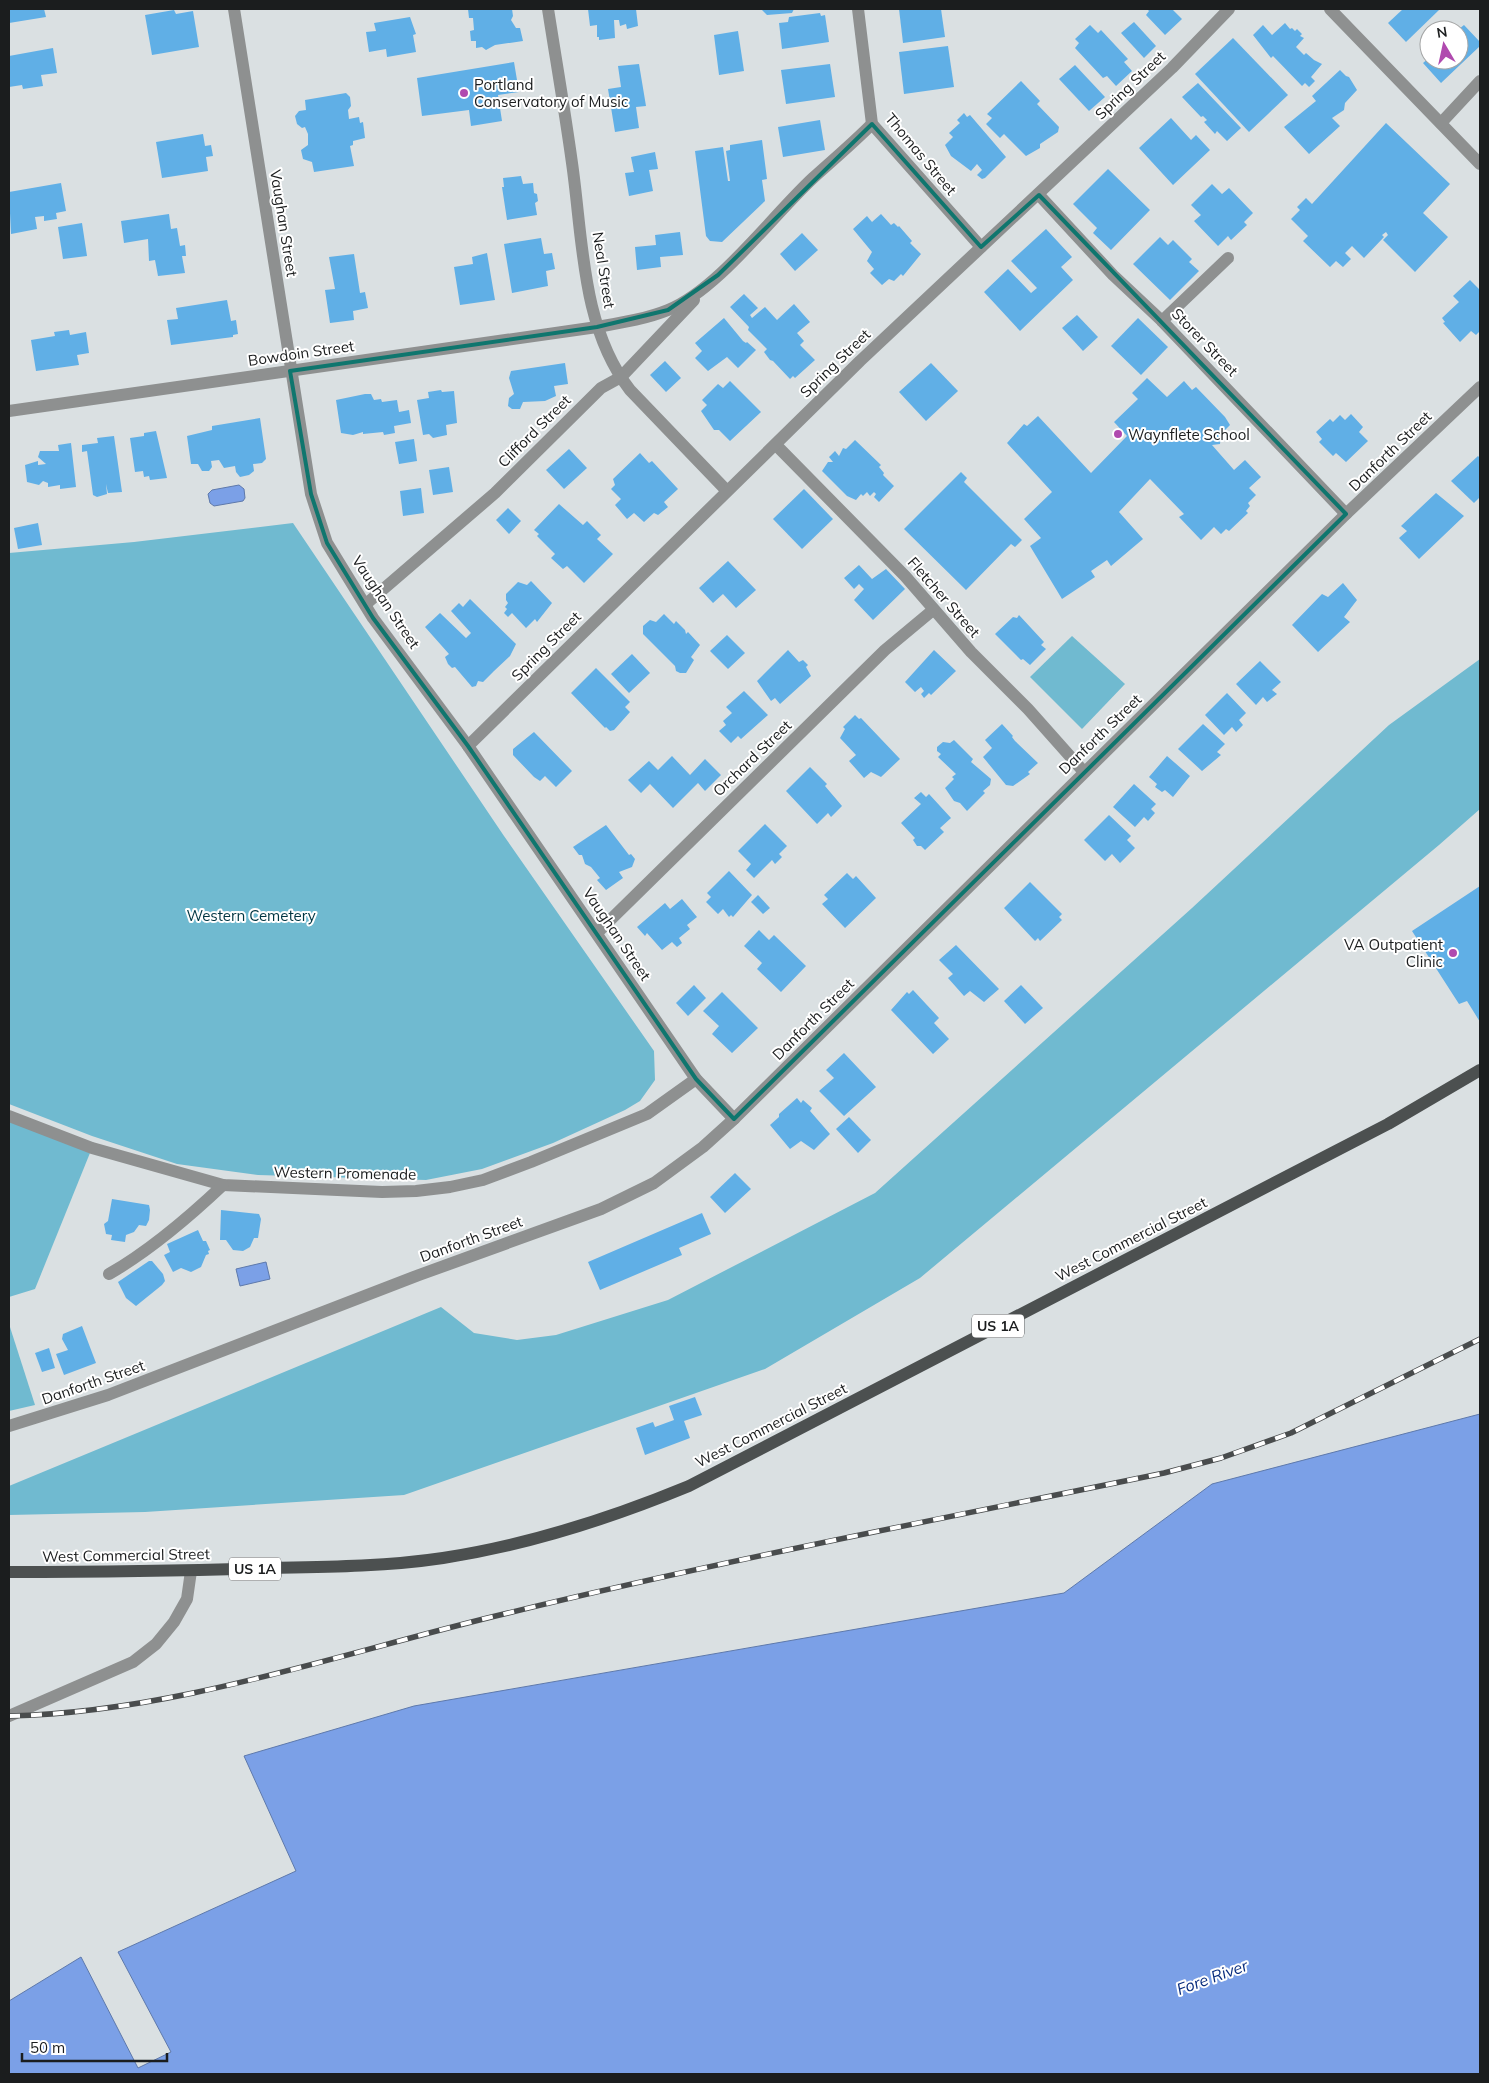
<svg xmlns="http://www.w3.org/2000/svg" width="1489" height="2083" font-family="Mulish,sans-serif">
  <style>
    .green { fill: #70bad0 }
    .water { fill: #7ba0e7; stroke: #5e79ab }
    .building { fill: #60afe6 }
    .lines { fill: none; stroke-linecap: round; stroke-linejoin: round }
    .minor { stroke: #8e9090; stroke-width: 12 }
    .major { stroke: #4c5050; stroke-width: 12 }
    .rail-casing { stroke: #494c4d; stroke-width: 5.5 }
    .rail { stroke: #fff; stroke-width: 4; stroke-dasharray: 11; stroke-linecap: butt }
    .marked { fill: none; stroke: #0f766e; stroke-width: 4; stroke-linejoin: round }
    .poi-dot { fill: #b04aaf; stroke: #fff; stroke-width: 2 }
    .labels { text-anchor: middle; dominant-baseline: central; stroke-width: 4; stroke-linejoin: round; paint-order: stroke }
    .shield { fill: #fff; stroke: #5f6162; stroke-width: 1 }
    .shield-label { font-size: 14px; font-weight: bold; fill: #1b1d1e }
    .poi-label { font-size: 15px; fill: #1b1d1e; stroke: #fff; text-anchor: start }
    .street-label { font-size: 15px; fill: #1b1d1e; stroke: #fff }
    .park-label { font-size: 15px; fill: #003542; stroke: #fff }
    .water-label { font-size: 16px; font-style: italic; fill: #092d7e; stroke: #fff }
  </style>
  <rect width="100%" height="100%" fill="#dae0e2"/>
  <g class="green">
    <path d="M293 523 504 836 654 1051 655 1080 640 1101 625 1110 553 1143 482 1169 426 1180 258 1175 177 1164 92 1136 9 1104V553L134 542Z"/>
    <path d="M1072 636 1125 684 1082 729 1030 677Z"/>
    <path d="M1480 659V809L1439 845 920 1278 765 1369 404 1495 145 1512 9 1515V1486L441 1307 474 1333 517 1340 556 1335 668 1300 875 1193 1192 908 1389 725Z"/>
    <path d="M9 1116 92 1148 35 1289 9 1297Z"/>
    <path d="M9 1324 35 1405 9 1411Z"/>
  </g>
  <g class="water">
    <path d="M239 485 244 489 245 498 243 501 214 506 210 503 208 494 212 490Z"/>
    <path d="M266 1262 270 1279 240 1286 236 1269Z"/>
    <path d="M1480 1414V2074H9V2001L81 1957 138 2068 171 2052 118 1952 296 1871 244 1756 414 1706 1064 1593 1212 1484Z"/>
  </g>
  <g class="building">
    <path d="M9 9H44L46 17 9 23Z"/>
    <path d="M468 9H512L513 16 511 20 516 28H520L523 41 495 45 486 50 482 47 476 48V41H471L470 31 474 30 473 18H469Z"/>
    <path d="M588 9H636L638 26 627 29 626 24 620 26 619 20H614L615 38 599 40V37H597V25L590 26Z"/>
    <path d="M761 9H794L792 13 767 15Z"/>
    <path d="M899 9H941L945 37 903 43Z"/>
    <path d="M1147 9H1172L1182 19 1165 35 1146 15 1149 11Z"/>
    <path d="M1403 9H1440L1406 42 1388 23Z"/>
    <path d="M174 10 176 14 193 11 199 47 152 55 145 15Z"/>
    <path d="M820 13 821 16 825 15 829 42 782 49 779 23 788 22 789 17Z"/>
    <path d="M410 17 416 34 413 35 416 52 387 57 386 49 369 52 366 32 376 31 374 23Z"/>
    <path d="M1134 22 1156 46 1144 58 1121 33Z"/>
    <path d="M1285 23 1290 29 1292 28 1295 31 1297 29 1302 34 1300 36 1304 38 1296 47 1304 55 1306 53 1314 60 1322 64 1311 77 1315 81 1309 87 1305 83 1302 86 1273 56 1271 58 1253 35 1263 25 1272 35Z"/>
    <path d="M1090 25 1098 33 1101 30 1128 59 1124 62 1132 71 1116 86 1107 76 1103 78 1075 48 1079 43 1075 39Z"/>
    <path d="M1464 25 1480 42V46L1441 83 1423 63 1429 58V60H1459V29Z"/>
    <path d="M738 31 744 71 719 75 714 35Z"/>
    <path d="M1233 38 1288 95 1249 132 1195 74Z"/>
    <path d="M948 46 954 87 904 94 899 52Z"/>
    <path d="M53 48 57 73 41 75 43 86 23 89 22 85 9 87V56Z"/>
    <path d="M514 62 519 92 498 95 502 121 471 126 469 110 422 116 417 78Z"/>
    <path d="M639 64 646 106 636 107 639 128 615 132 608 89 621 87 618 66Z"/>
    <path d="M830 64 835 97 786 104 781 70Z"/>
    <path d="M1075 65 1105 97 1089 111 1059 79Z"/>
    <path d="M1340 70 1346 76 1349 77 1357 90 1345 103 1344 110 1332 118 1340 126 1309 154 1284 127 1316 101 1312 96Z"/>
    <path d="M1021 81 1040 101 1037 104 1059 127 1058 132 1040 144V148L1026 156 1004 134 1000 138 986 124 992 118 987 114Z"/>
    <path d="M1198 83 1241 128 1227 141 1217 131 1215 134 1204 122 1207 120 1203 116 1201 117 1182 97Z"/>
    <path d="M346 93 350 97 351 106 348 110 349 119 359 117 360 123 363 122 365 138 353 141V145L350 146 354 166 314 172 312 162 303 159 301 150 308 145V134L305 127 302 128 297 124 295 116 299 111 306 110 305 100Z"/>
    <path d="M964 113 967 117 970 115 1006 157 985 178 982 179 977 175 982 170 977 164 971 171 951 156 945 145 953 137 949 133 960 123 957 120Z"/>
    <path d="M1171 118 1191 140 1196 135 1210 150 1173 185 1139 148Z"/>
    <path d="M820 120 825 150 783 157 778 127Z"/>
    <path d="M1386 123 1450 184 1423 213 1448 237 1415 272 1383 240 1388 235 1386 232 1382 235 1384 237 1364 258 1352 246 1345 253 1351 259 1343 267 1336 261 1330 267 1303 241 1308 236 1291 219 1300 210 1297 207 1306 198 1312 204Z"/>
    <path d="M203 134 205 146 211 145 213 156 206 157 208 171 162 178 156 142Z"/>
    <path d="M762 140 767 179 762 180 765 201 722 242 710 241 706 236 695 151 723 147 728 181H730L726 151 730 150V145Z"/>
    <path d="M655 152 658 169 649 170 653 191 629 196 625 173 634 172 631 157Z"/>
    <path d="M1108 169 1150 210 1111 250 1093 233 1097 228 1073 204Z"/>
    <path d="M521 176 523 184 533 183 534 193 537 194 538 201 535 203 537 215 507 220 502 187H504L503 178Z"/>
    <path d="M61 183 66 211 56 213 57 219 44 221V216L35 217 37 229 11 234 9 192Z"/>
    <path d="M1212 184 1222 194 1229 188 1253 213 1244 222 1247 225 1231 240 1228 236 1218 246 1194 221 1201 215 1191 205Z"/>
    <path d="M169 214 171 229 177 228 180 246 185 245 186 256H182L185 273 158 276 155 260 149 261 148 239 124 243 121 221Z"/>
    <path d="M881 214 891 225 894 223 898 227 899 226 912 241 910 243 921 254 903 276 901 274 894 281 889 279 882 285 870 273 874 269 867 261 872 252 853 229 867 216 872 222Z"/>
    <path d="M82 223 87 256 63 259 58 227Z"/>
    <path d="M1046 229 1072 257 1061 267 1073 280 1020 331 984 292 1008 269 1031 293 1037 288 1011 261Z"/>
    <path d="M680 232 683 255 660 257 661 267 637 270 635 247 656 245 655 235Z"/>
    <path d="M802 233 818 250 795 271 780 254Z"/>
    <path d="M1160 237 1168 245 1173 240 1192 259 1189 262 1199 271 1170 300 1133 264Z"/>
    <path d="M541 238 544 254 552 253 555 269 546 271 548 286 512 293 504 244Z"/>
    <path d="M487 253 495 300 460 305 454 267 473 264 472 257Z"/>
    <path d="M354 254 360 293 365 292 368 308 353 311 354 320 330 323 325 290 335 289 329 257Z"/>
    <path d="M1470 280 1480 290V331L1476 335 1471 331 1460 342 1443 323 1445 322 1442 318 1459 302 1453 296Z"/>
    <path d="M744 294 758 308 750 315 752 318 765 307 777 320 794 304 810 322 797 333 804 341 800 345 815 360 795 378 793 376 790 379 773 361 770 360 764 352 767 349 748 330 749 327 730 307Z"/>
    <path d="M227 300 231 321 236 320 238 334 233 335V337L171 345 167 320 178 319 176 308Z"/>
    <path d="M1077 315 1098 337 1083 351 1062 328Z"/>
    <path d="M724 318 743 341 746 343 747 342 756 350 738 368 727 357 708 371 695 358 702 351 695 343Z"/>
    <path d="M1138 318 1168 347 1141 375 1111 346Z"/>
    <path d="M69 330 70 335 86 332 89 353 77 355 79 365 36 371 31 340 55 336 54 332Z"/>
    <path d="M665 361 681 378 666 392 650 375Z"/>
    <path d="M565 363 568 384 554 386 556 396 545 401 523 402 520 409H512L508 406 509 398 514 394 509 378 511 371Z"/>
    <path d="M931 363 958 391 926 421 899 392Z"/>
    <path d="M1147 378 1167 397 1184 381 1192 390 1196 387 1225 417 1230 425 1221 434 1220 444 1212 445 1234 470 1245 460 1261 477 1249 488 1256 495 1248 503 1250 506 1246 511 1248 513 1229 531 1226 529 1221 534 1214 527 1201 540 1179 517 1184 514 1150 479 1119 512 1143 539 1111 566 1107 560 1091 571 1095 577 1062 599 1030 546 1041 538 1024 519 1052 492 1007 443 1024 424 1027 426 1038 416 1091 473 1127 436 1114 422 1138 399 1132 393Z"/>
    <path d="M730 381 761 412 730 441 719 430H714L701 411 707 405 702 400 718 384 723 388Z"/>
    <path d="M441 390 442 392 454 391 457 423 446 425 447 435 433 438 429 434 423 435 417 400 429 398 428 392Z"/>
    <path d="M365 394H371L374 400 381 399 382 402 397 400 399 412 409 410 411 423 394 426 395 433 384 435 383 432 363 434V432L353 435 341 433 336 400Z"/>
    <path d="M1351 414 1363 427 1359 432 1368 441 1346 462 1336 453 1333 456 1319 442 1322 439 1316 432 1330 419 1333 422 1340 415 1345 420Z"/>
    <path d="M260 418 266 459 262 463 253 464 254 471 249 475 240 477 236 472 235 466 224 468 219 460 211 461 212 467 209 471H202L198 464H191L187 436 212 430V426Z"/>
    <path d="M156 431 167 478 150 480 149 476 144 477 143 471 135 472 130 438 144 436V433Z"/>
    <path d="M114 436 122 492 108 493 106 484 107 494 97 497 93 495 87 451 82 452V445L98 443 97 438Z"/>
    <path d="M414 439 417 461 399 464 395 442Z"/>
    <path d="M855 440 881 465 879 467 884 473 883 475 894 486 879 502 874 497 876 494 874 492 870 496 867 492 863 496 861 494 856 500 847 496 822 471 828 462H833L829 457 835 451 839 456 843 448 846 449Z"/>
    <path d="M71 443 76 487 60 489V485L48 487V483L43 481 39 485 27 482 25 465 38 461V465L46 464 38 457 40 451H59L58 445Z"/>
    <path d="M569 449 587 468 564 489 546 470Z"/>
    <path d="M640 453 649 463 652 461 678 489 664 502 668 507 658 515 654 513 644 522 634 513 627 519 615 505 621 499 611 489 615 485 613 479Z"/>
    <path d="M1478 456 1480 458V497L1474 503 1451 481Z"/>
    <path d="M449 467 453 492 433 495 429 470Z"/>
    <path d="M961 472 967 478 964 482 1022 540 1015 547 1011 544 966 590 904 529Z"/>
    <path d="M421 488 424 513 403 516 400 491Z"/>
    <path d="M804 489 833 519 802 549 773 519Z"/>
    <path d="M1436 493 1464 516 1419 559 1399 538 1407 531 1401 526Z"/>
    <path d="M559 504 583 525 587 521 601 535 597 539 613 554 584 583 567 566 563 569 551 558 555 554 537 536 539 534 534 530Z"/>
    <path d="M508 508 521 521 509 534 496 520Z"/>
    <path d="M38 523 42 545 18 549 14 528Z"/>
    <path d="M728 561 756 590 736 608 723 594 713 603 699 588Z"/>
    <path d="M859 565 872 579 886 569 905 589 873 620 854 600 864 589 859 584 854 589 844 578Z"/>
    <path d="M531 581 552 603 537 622 535 619 526 628 512 613 508 617 504 613 507 609 505 607 508 603 506 600V594L518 582 527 585Z"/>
    <path d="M1343 583 1357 600 1344 617 1350 622 1318 652 1292 625 1322 594 1328 597Z"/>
    <path d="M470 599 516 644 510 656 494 671 483 682 478 681 476 686 472 687 455 667 452 668 448 664 445 657 449 654 425 627 440 613 466 638 471 633 451 611 459 603 463 607Z"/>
    <path d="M664 614 674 624 676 621 685 630 686 634 688 632 700 645 691 657 694 660 686 673H680L676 671 675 666 643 634V626L650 620 656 622Z"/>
    <path d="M1019 615 1044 642 1041 645 1046 649 1030 665 1023 659 1021 660 995 634 1013 617 1017 618Z"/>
    <path d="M727 635 745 653 728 669 710 651Z"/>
    <path d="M788 650 799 662 803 660 808 665 806 667 811 676 780 704 775 698 771 701 757 681Z"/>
    <path d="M934 650 956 671 931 695 929 693 924 698 921 694 924 691 921 687 915 692 905 682Z"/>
    <path d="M632 654 650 673 629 693 611 674Z"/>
    <path d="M1260 661 1281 682 1272 690 1277 694 1267 702 1263 697 1256 705 1236 684Z"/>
    <path d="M596 668 630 702 625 707 630 712 614 730 610 731 606 727 605 728 571 693Z"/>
    <path d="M744 691 768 715 741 739 738 736 731 743 719 731 726 725 723 721 732 713 726 707Z"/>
    <path d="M1227 693 1246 713 1239 720 1243 725 1236 732 1232 727 1224 735 1205 715Z"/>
    <path d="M855 715 859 719 861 718 900 759 881 777 871 772 864 778 849 761 856 755 840 738 845 729 843 727Z"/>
    <path d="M1002 724 1013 736 1012 737 1015 741 1038 763 1028 772 1030 774 1013 786 1006 785 983 757 992 748 985 740Z"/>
    <path d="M1203 724 1225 744 1217 752 1221 755 1202 771 1178 749Z"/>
    <path d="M534 732 572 771 556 787 545 776 540 781 534 777 513 755V749Z"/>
    <path d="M954 740 973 759 971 762 991 779 990 785 983 791 985 793 967 811 960 803 954 801 945 788 954 779 952 777 956 774 938 757 941 754 937 751V747L943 742 950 743Z"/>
    <path d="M672 756 690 775 705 759 721 775 705 791 698 783 673 808 650 784 641 793 628 780 649 761 658 770Z"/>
    <path d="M1167 756 1190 776 1173 797 1165 790 1162 792 1155 787 1157 784 1149 777Z"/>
    <path d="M810 767 827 784 825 786 842 806 831 817 828 813 817 824 786 791Z"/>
    <path d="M1134 784 1156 804 1151 809 1155 813 1148 821 1144 817 1135 827 1113 807Z"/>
    <path d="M921 792 926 797 929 794 951 818 940 828 944 832 925 850 921 846H917L913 840 915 838 901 823 921 804 914 798Z"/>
    <path d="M1109 815 1131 836 1127 840 1135 848 1120 863 1112 854 1105 861 1084 840Z"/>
    <path d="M765 824 787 846 779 854 782 857 775 864 772 860 754 878 746 870 751 864 738 851Z"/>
    <path d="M606 825 629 855 631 854 635 859 632 867 619 872 623 878 606 890 597 880 600 878 591 867 585 864 582 855H579L573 847Z"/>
    <path d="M729 871 752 895 733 917 731 915 729 917 723 909 718 914 706 902 711 897 707 893Z"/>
    <path d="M847 873 853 879 856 876 876 898 845 928 822 904 828 899 824 895Z"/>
    <path d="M1030 882 1062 914 1059 917 1062 920 1040 941 1038 938 1035 941 1004 908Z"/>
    <path d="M1480 886V1022L1467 1001 1459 1004 1412 931Z"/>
    <path d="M758 895 770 908 763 914 751 902Z"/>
    <path d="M682 899 697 917 687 925 690 929 679 938 682 943 677 947 672 942 662 950 647 933 645 936 637 927 665 903 670 909Z"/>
    <path d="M759 930 769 940 774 935 806 966 781 992 757 969 762 963 744 946Z"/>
    <path d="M956 945 999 989 984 1002 970 991 964 996 948 978 953 974 939 960Z"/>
    <path d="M694 985 706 998 688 1016 676 1003Z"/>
    <path d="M1021 985 1043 1008 1025 1024 1004 1001Z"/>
    <path d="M913 990 939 1018 934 1023 949 1039 933 1054 891 1010 907 992 909 994Z"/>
    <path d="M722 992 758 1028 732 1053 712 1034 719 1026 703 1011Z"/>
    <path d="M844 1053 876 1087 844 1116 819 1091 834 1078 826 1070Z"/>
    <path d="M797 1098 801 1103 803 1100 812 1108 810 1111 830 1134 814 1150 801 1141 790 1149 770 1125 779 1117V1114Z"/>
    <path d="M849 1117 871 1140 858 1153 836 1129Z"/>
    <path d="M735 1173 751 1189 725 1213 710 1197Z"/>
    <path d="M112 1199 149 1205 150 1210 149 1220 146 1226 139 1225 134 1232 126 1235 125 1242 111 1240 112 1235 106 1234 104 1224 108 1221Z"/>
    <path d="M221 1210 259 1214 261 1219 258 1238H254L250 1247 243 1251 233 1250 226 1240H220Z"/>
    <path d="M702 1213 711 1234 679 1248 682 1255 600 1290 588 1262Z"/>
    <path d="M198 1230 203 1241H206L210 1250 208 1251 209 1254 206 1255 201 1267 191 1272 181 1268 173 1272 164 1255 170 1252 167 1244Z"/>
    <path d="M149 1261H152L163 1274 165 1281 162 1285 136 1306 126 1298 118 1282Z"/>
    <path d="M82 1326 96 1363 64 1375 56 1354 68 1350 62 1339 63 1334Z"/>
    <path d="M49 1348 55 1368 42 1372 35 1353Z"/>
    <path d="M695 1397 702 1415 684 1421 690 1438 645 1455 636 1428 653 1422 655 1427 674 1420 669 1406Z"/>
  </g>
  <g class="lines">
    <g class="minor">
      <path d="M234 9 311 494 327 543 373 618 468 746 696 1079 734 1119"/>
      <path d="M548 9C556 60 565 112 572 163 583 239 581 327 630 390L727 491"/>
      <path d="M858 9 872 124 981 247"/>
      <path d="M1330 9 1480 164"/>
      <path d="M1441 123 1480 81"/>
      <path d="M1039 195 1113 275 1162 321 1346 514"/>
      <path d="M1162 321 1228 258"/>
      <path d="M9 411 597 327C620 323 646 319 668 310 718 290 772 216 813 178 833 160 853 143 872 124"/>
      <path d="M776 445 905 576 971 652 1028 709 1084 772"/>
      <path d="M366 604 495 493 601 388 621 377 694 300"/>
      <path d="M468 746 860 361 1172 68 1229 9"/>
      <path d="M597 933 885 650 933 610"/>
      <path d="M9 1116 92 1148 223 1185 382 1192 416 1191 450 1187 483 1180 531 1162 647 1114 696 1079"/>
      <path d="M109 1274C151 1250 188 1218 223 1185"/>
      <path d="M9 1426 108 1395 419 1275 601 1209 654 1183 703 1147 734 1119 1346 514 1480 387"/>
      <path d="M9 1716 133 1662 156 1644 174 1622 187 1599 191 1571"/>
    </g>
    <path class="major" d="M9 1572C93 1572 177 1571 262 1568 322 1567 383 1567 443 1558 528 1545 609 1519 689 1486L1388 1124 1480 1070"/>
    <g class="rail-casing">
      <path id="rail" d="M9 1716C179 1712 343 1652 508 1613 725 1560 945 1518 1164 1473L1221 1458 1291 1433 1480 1339"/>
    </g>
    <use href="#rail" class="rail"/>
  </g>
  <path class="marked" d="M872 124 981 247 1039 195 1346 514 734 1119 696 1079 468 746 373 618 327 543 311 494 290 371 597 327 668 310 718 275Z"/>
  <g class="poi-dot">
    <circle cx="464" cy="93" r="5"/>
    <circle cx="1118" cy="434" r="5"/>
    <circle cx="1453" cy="953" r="5"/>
  </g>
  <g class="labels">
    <g class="shield">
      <rect x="972" y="1314.5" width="52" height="23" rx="4"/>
      <rect x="229" y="1557.5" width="52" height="23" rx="4"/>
    </g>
    <g class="shield-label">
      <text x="998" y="1326">US 1A</text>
      <text x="255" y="1569">US 1A</text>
    </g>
    <g class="poi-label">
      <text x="474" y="84">Portland<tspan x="474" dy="17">Conservatory of Music</tspan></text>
      <text x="1128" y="434">Waynflete School</text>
      <text x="1443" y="944" text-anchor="end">VA Outpatient<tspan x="1443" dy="17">Clinic</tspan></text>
    </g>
    <g class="street-label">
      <text transform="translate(1130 85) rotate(-44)">Spring Street</text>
      <text transform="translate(921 154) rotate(50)">Thomas Street</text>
      <text transform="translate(284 223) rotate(81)">Vaughan Street</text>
      <text transform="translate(604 270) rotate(81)">Neal Street</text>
      <text transform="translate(1205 342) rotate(46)">Storer Street</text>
      <text transform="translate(301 353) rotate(-8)">Bowdoin Street</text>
      <text transform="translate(835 363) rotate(-44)">Spring Street</text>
      <text transform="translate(534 431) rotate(-45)">Clifford Street</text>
      <text transform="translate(1390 451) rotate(-44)">Danforth Street</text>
      <text transform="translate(944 597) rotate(49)">Fletcher Street</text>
      <text transform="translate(386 602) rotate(56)">Vaughan Street</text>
      <text transform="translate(546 646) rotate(-45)">Spring Street</text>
      <text transform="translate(1100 734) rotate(-44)">Danforth Street</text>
      <text transform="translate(752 758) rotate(-44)">Orchard Street</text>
      <text transform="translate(617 934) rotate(56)">Vaughan Street</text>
      <text transform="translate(813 1019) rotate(-45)">Danforth Street</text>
      <text transform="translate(345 1173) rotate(1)">Western Promenade</text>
      <text transform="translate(471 1239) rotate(-20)">Danforth Street</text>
      <text transform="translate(1131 1239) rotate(-27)">West Commercial Street</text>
      <text transform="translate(93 1382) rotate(-19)">Danforth Street</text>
      <text transform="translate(771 1425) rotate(-27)">West Commercial Street</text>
      <text transform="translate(126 1555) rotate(-1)">West Commercial Street</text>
    </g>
    <g class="park-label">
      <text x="251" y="915">Western Cemetery</text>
    </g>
    <g class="water-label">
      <text transform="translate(1212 1977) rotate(-20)">Fore River</text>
    </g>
  </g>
  <rect width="1489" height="2083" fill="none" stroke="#1b1d1e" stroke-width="20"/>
  <g transform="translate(1444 45) rotate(351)"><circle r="24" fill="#ffffff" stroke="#a4a5a5"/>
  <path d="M0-4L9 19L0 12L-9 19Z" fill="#b04aaf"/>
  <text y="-8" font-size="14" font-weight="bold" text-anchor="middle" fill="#1b1d1e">N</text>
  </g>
  <path d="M22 2053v8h145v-8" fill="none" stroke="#1b1d1e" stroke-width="2.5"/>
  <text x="30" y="2053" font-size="15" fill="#1b1d1e" stroke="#ffffff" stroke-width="4" paint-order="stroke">50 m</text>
</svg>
